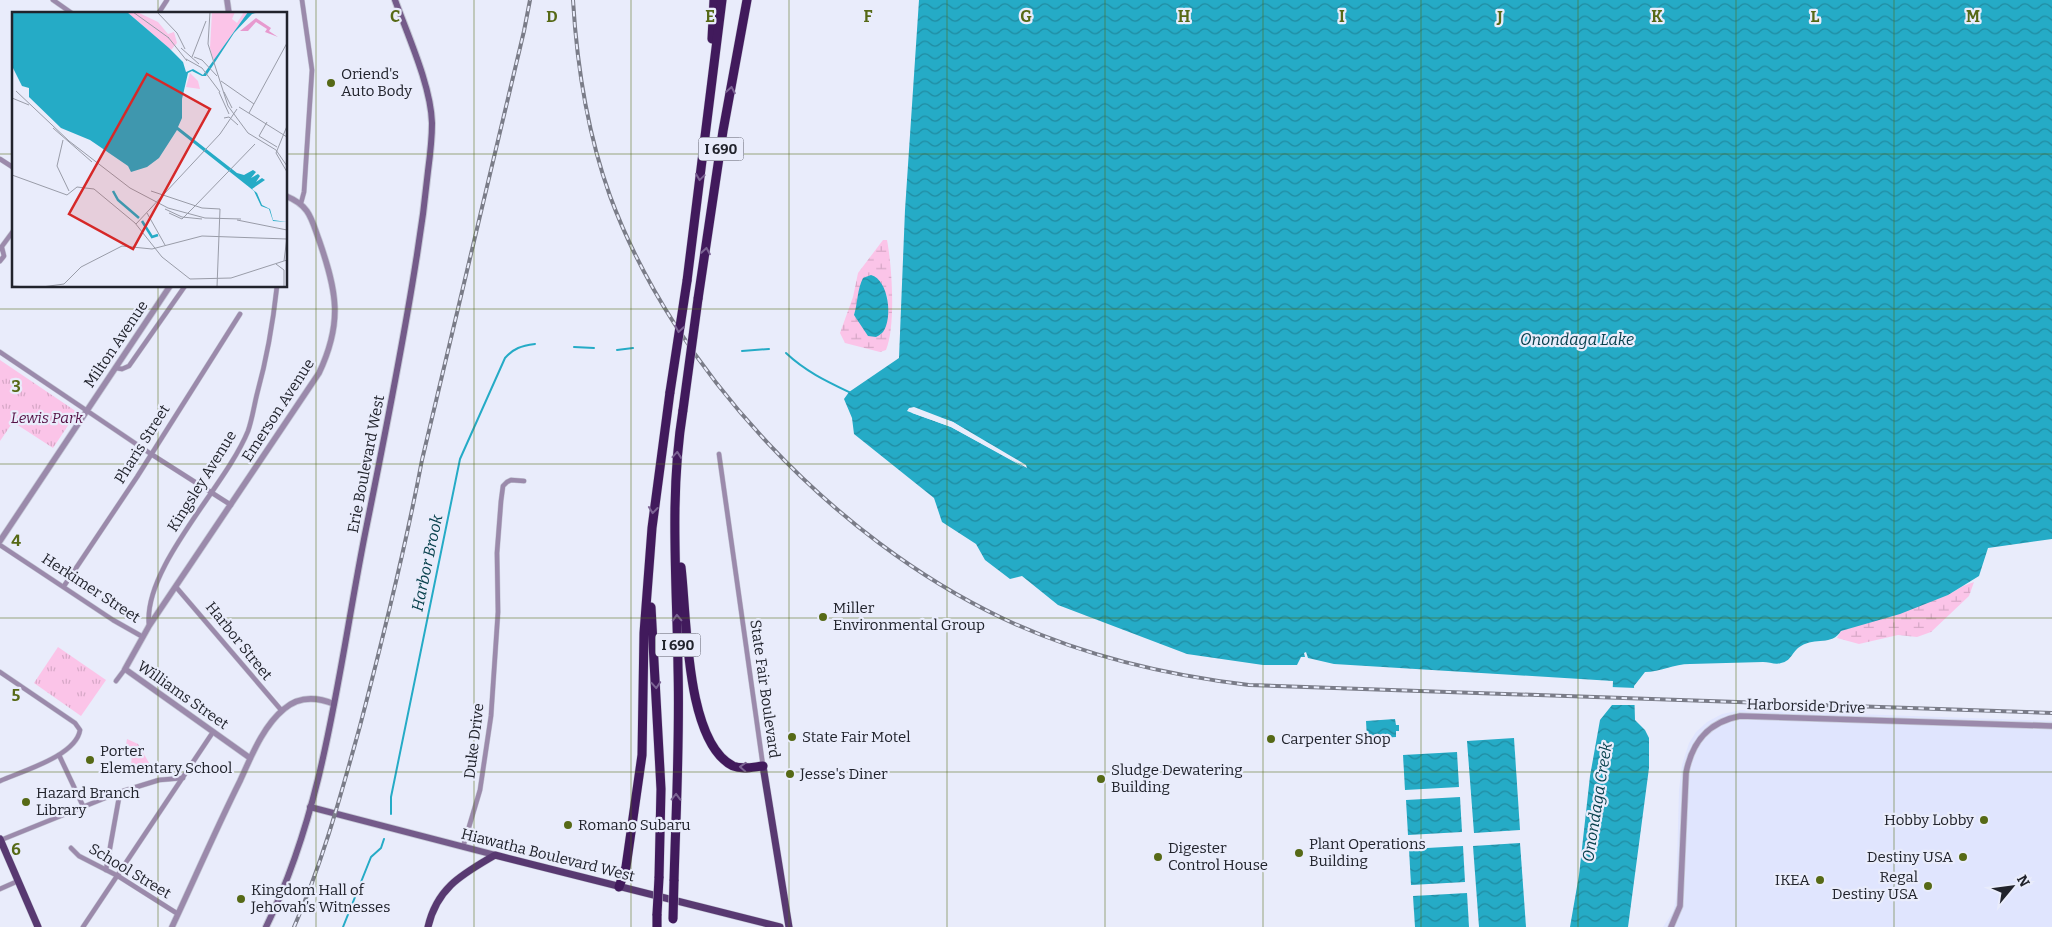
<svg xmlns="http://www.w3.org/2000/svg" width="2052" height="927" font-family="Bitter,serif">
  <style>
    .built { fill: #e0e5fe }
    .wetland { fill: url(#wetland-marsh); fill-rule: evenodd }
    .park { fill: url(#park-tufts) }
    .water { fill: url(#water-waves); fill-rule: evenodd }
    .pier { fill: #e9ecfb }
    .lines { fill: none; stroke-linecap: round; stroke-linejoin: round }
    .stream { stroke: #25abc6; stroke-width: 2 }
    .minor-casing { stroke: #c5c8d6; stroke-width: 5.5 }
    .tertiary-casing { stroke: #c5c8d6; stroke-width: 7 }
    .secondary-casing { stroke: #c5c8d6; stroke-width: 8 }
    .primary-casing { stroke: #c5c8d6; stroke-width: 8 }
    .motorway-casing { stroke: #c5c8d6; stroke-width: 10 }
    .minor { stroke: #9b8aab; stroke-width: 4.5 }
    .tertiary { stroke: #9b8aab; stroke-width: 5.5 }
    .secondary { stroke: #745b8a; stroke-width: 6 }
    .primary { stroke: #583971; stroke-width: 7 }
    .motorway { stroke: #411a5c; stroke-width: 9 }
    .rail-casing { stroke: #7a7c88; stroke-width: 4 }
    .rail { stroke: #e9ecfb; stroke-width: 2; stroke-dasharray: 5.5; stroke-linecap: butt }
    .motorway-bridge-casing { stroke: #c5c8d6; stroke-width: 10; stroke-linecap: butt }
    .motorway-bridge { stroke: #411a5c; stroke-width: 9 }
    .oneway { stroke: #7c6494 }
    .grid { fill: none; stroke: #566916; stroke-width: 1; stroke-opacity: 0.55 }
    .poi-dot { fill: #566916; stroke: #e9ecfb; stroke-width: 2 }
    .labels { text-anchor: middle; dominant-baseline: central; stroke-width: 4.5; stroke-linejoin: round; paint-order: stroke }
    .shield { fill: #e9ecfb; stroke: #5d5f6a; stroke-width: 1 }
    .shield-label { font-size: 14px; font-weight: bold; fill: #21232c }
    .poi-label { font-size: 15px; fill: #21232c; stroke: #e9ecfb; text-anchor: start }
    .street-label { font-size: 15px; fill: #21232c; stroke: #e9ecfb }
    .park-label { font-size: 15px; font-style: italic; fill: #551145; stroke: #e9ecfb }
    .water-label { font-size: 16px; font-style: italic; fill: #08414d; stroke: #e9ecfb }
    .inset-river { fill: none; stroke: #25abc6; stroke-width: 2.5 }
    .inset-road { fill: none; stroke: #999ca8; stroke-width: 1 }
    .view { fill: #d62828; fill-opacity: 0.15; stroke: #d62828; stroke-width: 2.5 }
    .inset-edge { fill: none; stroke: #21232c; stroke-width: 2.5 }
    .grid-label { font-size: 16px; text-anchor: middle; font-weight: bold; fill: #566916; stroke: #e9ecfb; stroke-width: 4.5; stroke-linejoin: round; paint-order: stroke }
  </style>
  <defs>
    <pattern id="wetland-marsh" width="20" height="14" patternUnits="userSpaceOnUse" patternTransform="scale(1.25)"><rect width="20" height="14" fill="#fbc4e8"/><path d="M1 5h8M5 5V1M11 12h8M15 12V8" fill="none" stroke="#d7a8c7"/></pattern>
    <pattern id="park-tufts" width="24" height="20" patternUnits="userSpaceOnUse" patternTransform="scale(1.25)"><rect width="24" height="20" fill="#fbc4e8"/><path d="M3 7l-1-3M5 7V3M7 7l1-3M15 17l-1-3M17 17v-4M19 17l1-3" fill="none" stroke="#d7a8c7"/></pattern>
    <pattern id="water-waves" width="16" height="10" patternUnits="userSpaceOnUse" patternTransform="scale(1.25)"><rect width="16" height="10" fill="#25abc6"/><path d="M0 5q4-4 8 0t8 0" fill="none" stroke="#208ba1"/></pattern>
  </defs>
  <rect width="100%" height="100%" fill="#e9ecfb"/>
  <path class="built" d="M1741 710 2052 721V927H1663L1673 912 1676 899 1679 790 1682 765 1689 743 1696 732 1707 722 1722 714Z"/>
  <g class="wetland">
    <path d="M883 240H887C892 266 896 326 886 350L880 352 845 343 840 333 853 297 858 273ZM887 295C888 311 890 327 876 337L854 315 858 303Z"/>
    <path d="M1974 582 1969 596 1931 632 1917 637 1898 635 1859 644 1837 638 1841 631 1948 595 1963 586Z"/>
  </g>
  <g class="park">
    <path d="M0 360 77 412 53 448 13 422 0 441Z"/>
    <path d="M58 647 106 680 81 716 34 683Z"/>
    <path d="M127 739 138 744 152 768 134 769 131 766 132 754 125 751Z"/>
  </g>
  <g class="water">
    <path d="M919 0H2052V539L1988 548 1979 576 1948 595 1900 614 1841 631C1832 646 1815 637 1801 646 1792 651 1792 661 1781 663 1776 665 1769 662 1763 662 1738 663 1714 663 1690 664 1674 664 1660 672 1645 672L1634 686 1635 720 1645 730 1649 738V768L1628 927H1570L1579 875 1590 776 1600 720 1612 705 1613 681 1334 664 1308 658 1306 652 1304 653 1305 657H1301L1297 665H1263L1187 654 1058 605 1022 576 1010 579 985 560 976 544 942 522 934 498 854 434 852 418 844 399 849 392 899 358 905 210ZM909 408 953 422 1025 468 951 427 912 413Z"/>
    <path d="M871 275C889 280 893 319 883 332 882 333 877 337 876 337L868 336 854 315C858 302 857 290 863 278Z"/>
    <path d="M1395 719 1396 725H1399V731H1396V737L1367 739 1366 721Z"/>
    <path d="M1514 738 1520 830 1474 833 1467 741Z"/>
    <path d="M1457 752 1459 787 1405 790 1403 755Z"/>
    <path d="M1460 797 1462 832 1408 835 1406 800Z"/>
    <path d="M1520 843 1526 927H1479L1473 846Z"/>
    <path d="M1463 846 1465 882 1411 885 1409 849Z"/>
    <path d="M1467 893 1469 927H1415L1413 896Z"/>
  </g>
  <g class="pier">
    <path d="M914 407 953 422 1026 465 1027 468 951 427 907 411 909 408Z"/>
    <path d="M1611 687 1636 688V705H1611Z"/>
  </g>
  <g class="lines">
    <g class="stream">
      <path d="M574 347 594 348"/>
      <path d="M617 350 633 348"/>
      <path d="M742 351 769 349"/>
      <path d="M786 353C805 371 826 381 849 392"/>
      <path d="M391 814V797L460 459 505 358C514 348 521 346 535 344"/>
      <path d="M343 927 371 857 381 848 384 839"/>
    </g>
    <g class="minor-casing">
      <g id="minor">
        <path d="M53 0 73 14"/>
        <path d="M158 14 167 0"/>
        <path d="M0 159 14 168"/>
        <path d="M301 203 304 192 312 70 302 0"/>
        <path d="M0 249 14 230"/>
        <path d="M0 261 4 256 2 248"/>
        <path d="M0 352 151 454 231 505"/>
        <path d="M116 368 122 369 129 366 185 286"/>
        <path d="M719 454 763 766"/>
        <path d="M0 545 113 620 143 637"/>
        <path d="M64 586 137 477 240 314"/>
        <path d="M176 587 282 711"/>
        <path d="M149 625C143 567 226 486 248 431 252 420 254 406 257 394 267 358 273 323 277 286"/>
        <path d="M0 672 75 723 80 730C76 756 22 771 0 781"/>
        <path d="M116 681 125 669"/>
        <path d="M59 755 83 806"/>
        <path d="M1 840 120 792 159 780 183 778"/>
        <path d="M463 847 480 790 491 716 498 612 497 553 501 501 503 486 507 482 511 480 524 481"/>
        <path d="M71 848 79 856 118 876 178 914"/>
        <path d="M106 870 120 792"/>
        <path d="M0 889 18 881"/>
        <path d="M83 927 213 732"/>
      </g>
    </g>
    <g class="tertiary-casing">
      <g id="tertiary">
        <path d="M227 0 229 14"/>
        <path d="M0 541 170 286"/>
        <path d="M250 758 125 669 149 626 319 373C343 322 337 292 319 240 311 218 310 206 286 196"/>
        <path d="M172 927C195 878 216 829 240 781 251 757 263 726 284 709 299 696 317 697 334 704"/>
        <path d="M1671 927 1680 906 1686 773C1692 742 1708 722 1740 716L2052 726"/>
      </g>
    </g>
    <g class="secondary-casing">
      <g id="secondary">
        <path d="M310 807 495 855"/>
        <path d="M266 927C327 803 339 663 366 529 384 440 402 351 416 261 421 231 425 201 428 171 430 156 432 139 432 123 431 86 408 36 395 0"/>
      </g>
    </g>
    <g class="primary-casing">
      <g id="primary">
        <path d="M763 766 789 927"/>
        <path d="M0 839 38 927"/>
        <path d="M428 927C437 887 463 874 495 855L780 927"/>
      </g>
    </g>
    <g class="motorway-casing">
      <g id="motorway">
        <path d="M712 39 714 0"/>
        <path d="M687 281 722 0"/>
        <path d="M698 299 723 131 747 0"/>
        <path d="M681 567C687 615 685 742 733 766 742 770 753 767 763 766"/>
        <path d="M651 607 661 789 659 878"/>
        <path d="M674 881C676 810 680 739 678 668 677 582 669 496 683 410"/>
        <path d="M619 887 626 867 642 755 644 633 652 528 670 392"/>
        <path d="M657 927V914"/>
      </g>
    </g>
    <use href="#minor" class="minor"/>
    <use href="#tertiary" class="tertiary"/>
    <use href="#secondary" class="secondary"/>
    <use href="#primary" class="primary"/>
    <use href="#motorway" class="motorway"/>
    <g class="rail-casing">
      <g id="rail">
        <path d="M573 0C577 67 587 132 610 196 674 370 835 539 1002 618 1080 655 1164 675 1249 685L2052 713"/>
        <path d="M294 927C323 862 341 794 360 726 383 638 405 550 422 460L524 31 530 0"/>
      </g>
    </g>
    <use href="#rail" class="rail"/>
    <g class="motorway-bridge-casing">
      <g id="motorway-bridge">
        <path d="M670 392 687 281"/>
        <path d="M683 410 698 299"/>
        <path d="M657 914 659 878"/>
        <path d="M673 919 674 881"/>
      </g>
    </g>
    <use href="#motorway-bridge" class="motorway-bridge"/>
  </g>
  <defs><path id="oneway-chevron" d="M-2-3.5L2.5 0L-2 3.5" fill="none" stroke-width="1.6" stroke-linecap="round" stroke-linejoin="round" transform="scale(1.25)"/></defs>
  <g class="oneway">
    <use href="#oneway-chevron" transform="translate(731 90) rotate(-80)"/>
    <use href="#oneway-chevron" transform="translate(700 177) rotate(98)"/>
    <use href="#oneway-chevron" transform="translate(706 251) rotate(-81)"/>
    <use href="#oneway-chevron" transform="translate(679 329) rotate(99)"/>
    <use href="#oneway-chevron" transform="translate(677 455) rotate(-85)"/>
    <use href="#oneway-chevron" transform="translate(653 510) rotate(96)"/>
    <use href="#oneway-chevron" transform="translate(677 618) rotate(-92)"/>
    <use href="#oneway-chevron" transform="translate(656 685) rotate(86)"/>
    <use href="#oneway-chevron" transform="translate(743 767) rotate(-177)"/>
    <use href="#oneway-chevron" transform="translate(676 797) rotate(-89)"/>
  </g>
  <path class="grid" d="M158 0V14M316 0V927M474 0V927M631 0V927M789 0V927M947 0V927M1105 0V927M1263 0V927M1421 0V927M1578 0V927M1736 0V927M1894 0V927M0 154H14M286 154H2052M158 286V927M0 309H2052M0 464H2052M0 618H2052M0 772H2052"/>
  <g class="poi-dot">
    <circle cx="331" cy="83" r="5"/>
    <circle cx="823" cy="617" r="5"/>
    <circle cx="792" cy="737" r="5"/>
    <circle cx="1271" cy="739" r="5"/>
    <circle cx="90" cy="760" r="5"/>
    <circle cx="790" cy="774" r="5"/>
    <circle cx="1101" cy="779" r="5"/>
    <circle cx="26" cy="802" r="5"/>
    <circle cx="1984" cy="820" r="5"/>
    <circle cx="568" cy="825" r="5"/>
    <circle cx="1299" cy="853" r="5"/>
    <circle cx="1158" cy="857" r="5"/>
    <circle cx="1963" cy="857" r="5"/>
    <circle cx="1820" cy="880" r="5"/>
    <circle cx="1928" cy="886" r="5"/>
    <circle cx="241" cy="899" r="5"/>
  </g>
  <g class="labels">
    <g class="shield">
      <rect x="698.5" y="137.5" width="45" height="23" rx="4"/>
      <rect x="655.5" y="633.5" width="45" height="23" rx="4"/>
    </g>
    <g class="shield-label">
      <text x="721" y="149">I 690</text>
      <text x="678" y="645">I 690</text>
    </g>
    <g class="poi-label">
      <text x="341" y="74">Oriend's<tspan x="341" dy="17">Auto Body</tspan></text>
      <text x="833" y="608">Miller<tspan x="833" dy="17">Environmental Group</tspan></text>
      <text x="802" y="737">State Fair Motel</text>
      <text x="1281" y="739">Carpenter Shop</text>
      <text x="100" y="751">Porter<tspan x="100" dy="17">Elementary School</tspan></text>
      <text x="1111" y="770">Sludge Dewatering<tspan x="1111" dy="17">Building</tspan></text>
      <text x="800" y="774">Jesse's Diner</text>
      <text x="36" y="793">Hazard Branch<tspan x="36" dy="17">Library</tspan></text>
      <text x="1974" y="820" text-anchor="end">Hobby Lobby</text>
      <text x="578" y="825">Romano Subaru</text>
      <text x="1309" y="844">Plant Operations<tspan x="1309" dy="17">Building</tspan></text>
      <text x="1168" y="848">Digester<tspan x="1168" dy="17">Control House</tspan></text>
      <text x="1953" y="857" text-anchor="end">Destiny USA</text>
      <text x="1918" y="877" text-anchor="end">Regal<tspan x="1918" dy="17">Destiny USA</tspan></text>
      <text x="1810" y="880" text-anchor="end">IKEA</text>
      <text x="251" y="890">Kingdom Hall of<tspan x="251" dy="17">Jehovah’s Witnesses</tspan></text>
    </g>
    <g class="street-label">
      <text transform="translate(116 344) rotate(-56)">Milton Avenue</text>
      <text transform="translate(278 410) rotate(-57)">Emerson Avenue</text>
      <text transform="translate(142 444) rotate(-58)">Pharis Street</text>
      <text transform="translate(366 464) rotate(-79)">Erie Boulevard West</text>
      <text transform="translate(202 481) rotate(-58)">Kingsley Avenue</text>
      <text transform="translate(91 588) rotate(33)">Herkimer Street</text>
      <text transform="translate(239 641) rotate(51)">Harbor Street</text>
      <text transform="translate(765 689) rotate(82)">State Fair Boulevard</text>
      <text transform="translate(183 695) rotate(35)">Williams Street</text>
      <text transform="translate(1806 706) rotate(2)">Harborside Drive</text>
      <text transform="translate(474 741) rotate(-83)">Duke Drive</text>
      <text transform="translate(548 855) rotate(14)">Hiawatha Boulevard West</text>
      <text transform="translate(130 871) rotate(31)">School Street</text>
    </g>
    <g class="park-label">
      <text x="47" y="418">Lewis Park</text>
    </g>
    <g class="water-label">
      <text x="1577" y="339">Onondaga Lake</text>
      <text transform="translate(427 563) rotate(-78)">Harbor Brook</text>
      <text transform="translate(1597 802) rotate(-81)">Onondaga Creek</text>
    </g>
  </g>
  <g transform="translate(12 12)">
    <rect width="275" height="275" fill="#e9ecfb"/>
    <path d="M200 0H223L220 7 225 11 232 0H236L202 49 198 36Z" fill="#fbc4e8"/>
    <path d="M244 6 259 16 257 19 266 25 253 20 255 17 244 10 236 19H228Z" fill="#e79acf"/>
    <path d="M178 61 186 69 188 77 174 75Z" fill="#fbc4e8"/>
    <path d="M115 0H125L146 10 156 22 162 20 165 31 159 38Z" fill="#fbc4e8"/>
    <path d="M0 0H115L157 36 171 50 174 60 181 57 191 63 236 0H247L240 2 222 21 194 64H190L180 59 176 61 170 87V106L166 115 225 161 232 163 241 158 244 160 239 166 246 162 248 164 244 170 250 166 253 168 240 177 245 181 250 193 258 197 261 208 275 210 261 209 257 197 249 194 242 179 165 118 147 146 135 155 119 160 116 154 78 128 49 116 17 85V76L10 74 0 54Z" fill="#25abc6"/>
    <path class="inset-river" d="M101 179 106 188 127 206M130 209 140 225 146 223"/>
    <path class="inset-road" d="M121 0 157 26M145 0 165 21 173 37M198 0 196 32 216 94 236 121 264 138 275 154M156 25 175 49M169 36 187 52M180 45 194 9M182 45 190 48 205 64M174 47 190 56 208 80M209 69 242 92M4 79 57 129 118 176 156 196 193 206 229 207M207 80 217 102M212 80 220 96M0 86 17 93M227 95 275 125M237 101 275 31M212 106 217 105 226 113M255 110 247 124 265 135M275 114 264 141 275 160M41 116 80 150M51 128 45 154 57 179M0 163 55 183 65 175 82 177 123 211 150 245 178 267 219 266 275 248M139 179 190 196 208 197 205 275M183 194 243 132M153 197 170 205 190 207M135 201 153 233M157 201 170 207 183 194M225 208 275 218M124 212 208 122 225 97M272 249 275 225M264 252 272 258V275M0 274 17 275M30 275 52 272 69 255 110 234 140 237 190 224 275 227"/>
    <path class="view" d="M135 62 198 97 121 237 57 202Z"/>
    <rect width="275" height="275" class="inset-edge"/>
  </g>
  <g class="grid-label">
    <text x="395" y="22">C</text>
    <text x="552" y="22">D</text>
    <text x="710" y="22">E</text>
    <text x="868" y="22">F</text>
    <text x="1026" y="22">G</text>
    <text x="1184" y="22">H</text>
    <text x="1342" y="22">I</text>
    <text x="1500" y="22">J</text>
    <text x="1657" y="22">K</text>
    <text x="1815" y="22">L</text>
    <text x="1973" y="22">M</text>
    <text x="16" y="392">3</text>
    <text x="16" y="546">4</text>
    <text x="16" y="701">5</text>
    <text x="16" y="855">6</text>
  </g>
  <g transform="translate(2012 887) rotate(61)" stroke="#e9ecfb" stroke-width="4" paint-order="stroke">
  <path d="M0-4L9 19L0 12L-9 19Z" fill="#21232c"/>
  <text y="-8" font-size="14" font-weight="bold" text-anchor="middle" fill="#21232c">N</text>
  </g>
</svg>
